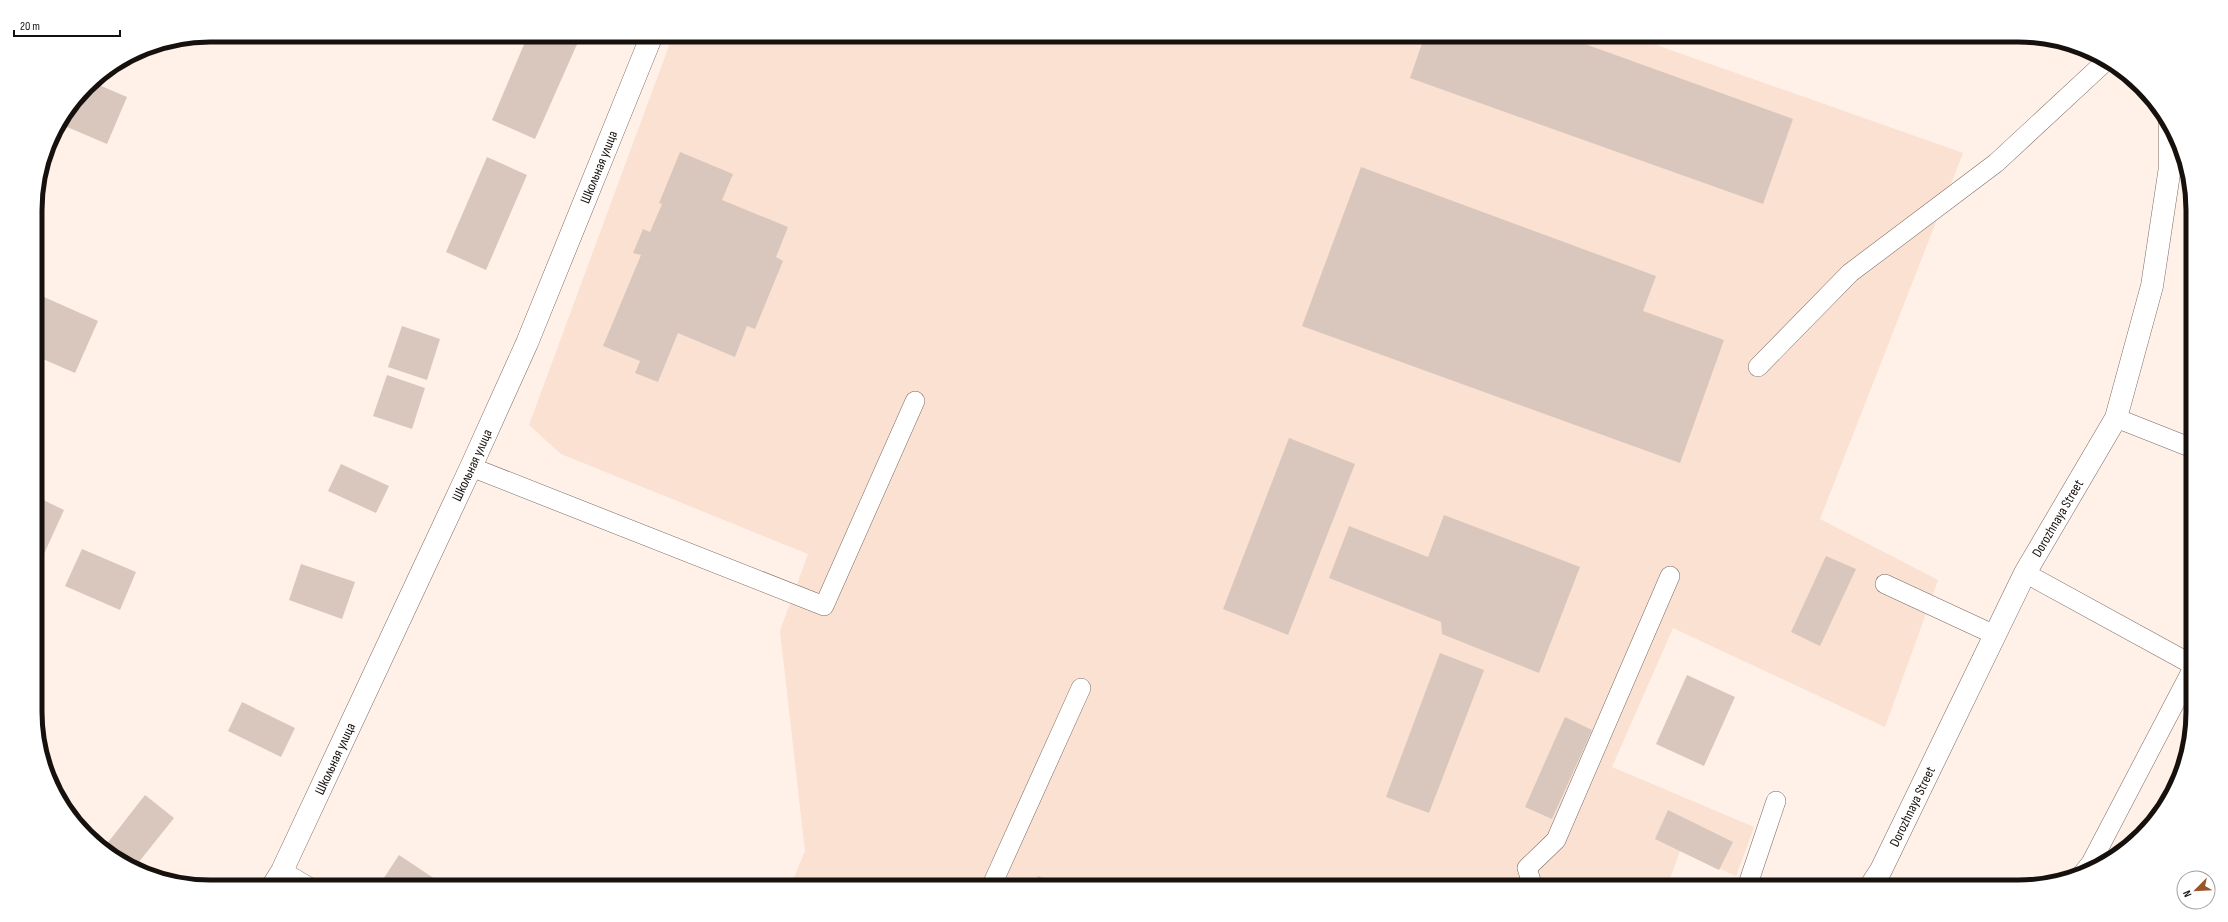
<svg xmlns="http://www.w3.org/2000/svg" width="2228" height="922" font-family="'Sofia Sans Condensed',sans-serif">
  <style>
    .built { fill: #fae1d2 }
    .building { fill: #d9c7bd }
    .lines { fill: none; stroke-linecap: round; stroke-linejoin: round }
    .service-casing { stroke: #7a6a62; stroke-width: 20 }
    .minor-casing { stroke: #7a6a62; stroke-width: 23 }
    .tertiary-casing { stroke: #7a6a62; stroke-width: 23 }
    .service { stroke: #fff; stroke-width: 19 }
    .minor { stroke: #fff; stroke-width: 22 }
    .tertiary { stroke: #fff; stroke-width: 22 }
    .labels { text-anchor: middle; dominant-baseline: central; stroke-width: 3; stroke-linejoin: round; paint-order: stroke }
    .street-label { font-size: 14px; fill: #17110d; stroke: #fff }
    .rim { fill: none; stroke: #17110d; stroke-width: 5 }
  </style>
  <rect width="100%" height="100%" fill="#fff0e8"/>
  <path class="built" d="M673 35H1628L1963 153 1820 519 1938 580 1885 727 1673 628 1612 767 1754 827 1736 876 1680 851 1667 887H790L805 851 780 631 808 554 561 454 529 425Z"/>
  <g class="building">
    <path d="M528 35H562L578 42 535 139 492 120Z"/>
    <path d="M1425 35H1560L1793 119 1763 204 1410 78Z"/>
    <path d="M92 82 127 97 107 144 60 124Z"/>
    <path d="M680 152 733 174 722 200 788 227 776 257 783 261 755 329 747 326 735 357 678 333 658 382 635 373 640 361 603 346 641 255 633 253 643 229 650 232 662 204 659 203Z"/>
    <path d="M487 157 527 175 486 270 446 252Z"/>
    <path d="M1361 167 1656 276 1643 311 1724 340 1680 463 1302 326Z"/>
    <path d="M44 297 98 321 75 373 36 356V315Z"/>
    <path d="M402 326 440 339 427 380 388 367Z"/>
    <path d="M387 375 425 388 412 429 373 416Z"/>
    <path d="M1289 438 1355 464 1288 635 1223 609Z"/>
    <path d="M341 464 389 486 376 513 328 491Z"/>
    <path d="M37 497 64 510 43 556 37 554Z"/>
    <path d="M1444 515 1580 567 1539 673 1442 634 1441 622 1329 578 1349 526 1428 557Z"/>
    <path d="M82 549 136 572 120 610 65 586Z"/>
    <path d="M1826 556 1856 569 1820 646 1791 632Z"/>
    <path d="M301 564 355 582 342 619 289 600Z"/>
    <path d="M1440 653 1484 670 1429 813 1386 797Z"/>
    <path d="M1687 675 1735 697 1704 766 1656 744Z"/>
    <path d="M242 702 295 728 281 757 228 731Z"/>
    <path d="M1565 717 1592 730 1552 819 1525 807Z"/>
    <path d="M145 795 174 818 134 868 106 845Z"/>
    <path d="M1668 810 1733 842 1719 870 1655 839Z"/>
    <path d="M399 855 447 887H378Z"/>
    <path d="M1038 876 1067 887H1034Z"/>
  </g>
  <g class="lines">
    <g class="service-casing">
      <g id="service">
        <path d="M1758 367 1850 273 1996 163 2106 61"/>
        <path d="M2116 418 2192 448"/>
        <path d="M471 467 824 606 915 401"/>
        <path d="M2025 573 2193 665"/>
        <path d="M1885 584 1995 635"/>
        <path d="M282 871 309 887"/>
        <path d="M2082 874 2091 863 2193 668"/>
        <path d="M991 887 1081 688"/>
        <path d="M1533 887 1527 868 1556 840 1670 576"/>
        <path d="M1747 887 1776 801"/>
      </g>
    </g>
    <g class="minor-casing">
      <g id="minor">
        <path id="s1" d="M272 887 282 871 471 467 527 343 652 35"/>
      </g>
    </g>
    <g class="tertiary-casing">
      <g id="tertiary">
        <path id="s2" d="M1870 887 1881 870 2025 573 2116 418 2152 286 2170 167V125"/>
      </g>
    </g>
    <use href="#service" class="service"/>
    <use href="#minor" class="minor"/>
    <use href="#tertiary" class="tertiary"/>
  </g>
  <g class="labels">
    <g class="street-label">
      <text stroke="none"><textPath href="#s1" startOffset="791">Школьная улица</textPath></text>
      <text stroke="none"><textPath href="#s1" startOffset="467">Школьная улица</textPath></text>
      <text stroke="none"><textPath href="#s2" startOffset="414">Dorozhnaya Street</textPath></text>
      <text stroke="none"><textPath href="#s1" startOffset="143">Школьная улица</textPath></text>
      <text stroke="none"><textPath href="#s2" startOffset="91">Dorozhnaya Street</textPath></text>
    </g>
  </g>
  <path d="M0 0H2228V922H0ZM210 42H2018A168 168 0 0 1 2186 210V712A168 168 0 0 1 2018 880H210A168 168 0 0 1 42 712V210A168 168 0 0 1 210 42Z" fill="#fff" fill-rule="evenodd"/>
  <path class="rim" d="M210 42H2018A168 168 0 0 1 2186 210V712A168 168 0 0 1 2018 880H210A168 168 0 0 1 42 712V210A168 168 0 0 1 210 42Z"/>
  <g transform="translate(2196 890) rotate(246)"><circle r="19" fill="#ffffff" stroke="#a2a09e"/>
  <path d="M0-3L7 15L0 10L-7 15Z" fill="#9a5529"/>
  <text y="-6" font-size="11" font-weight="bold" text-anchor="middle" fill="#17110d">N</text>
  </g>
  <path d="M14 30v6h106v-6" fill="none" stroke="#17110d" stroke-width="2"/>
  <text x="20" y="30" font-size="12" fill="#17110d" stroke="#ffffff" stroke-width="3" paint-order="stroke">20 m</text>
</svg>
